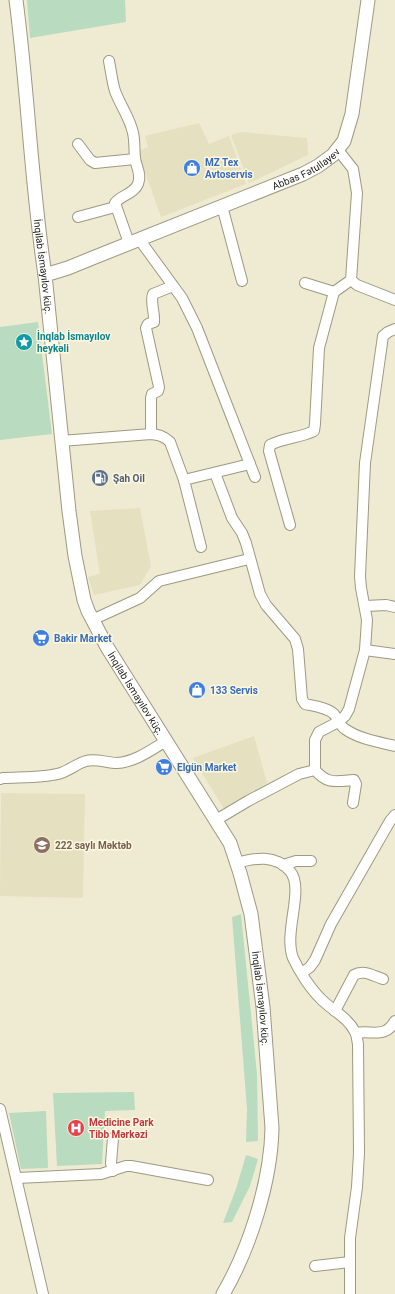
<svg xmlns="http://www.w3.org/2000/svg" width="395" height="1294" font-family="Roboto,sans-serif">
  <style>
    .built { fill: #e5e0bf }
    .green { fill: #b9dbc0 }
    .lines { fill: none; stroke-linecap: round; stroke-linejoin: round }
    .minor-casing { stroke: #9d9982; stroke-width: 12 }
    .secondary-casing { stroke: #9d9982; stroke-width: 15 }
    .minor { stroke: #fff; stroke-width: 10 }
    .secondary { stroke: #fff; stroke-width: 13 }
    .labels { text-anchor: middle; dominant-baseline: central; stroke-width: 3; stroke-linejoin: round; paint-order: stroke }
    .shop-label { font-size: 10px; font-weight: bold; fill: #366cbe; stroke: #fdf8df; text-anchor: start }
    .street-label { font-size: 10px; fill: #1e1d14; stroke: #fdf8df }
    .culture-label { font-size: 10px; font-weight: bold; fill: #0d838f; stroke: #fdf8df; text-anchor: start }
    .service-label { font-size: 10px; font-weight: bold; fill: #4e5e75; stroke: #fdf8df; text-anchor: start }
    .education-label { font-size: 10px; font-weight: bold; fill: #785e54; stroke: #fdf8df; text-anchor: start }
    .health-label { font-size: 10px; font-weight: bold; fill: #be3a42; stroke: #fdf8df; text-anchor: start }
  </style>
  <rect width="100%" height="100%" fill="#efebd2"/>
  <g class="built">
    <path d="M199 123 209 144 229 136 246 184 161 217 138 152 148 147 145 136Z"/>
    <path d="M241 132 307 138 308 155 249 183 231 135Z"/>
    <path d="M140 508 151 566 140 585 94 595 88 577 100 574 90 511Z"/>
    <path d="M254 736 267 783 224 809 193 758Z"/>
    <path d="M1 793 85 794 83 898 0 896Z"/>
  </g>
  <g class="green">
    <path d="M27 0H125L126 22 30 38Z"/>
    <path d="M38 322 52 434 0 440V327Z"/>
    <path d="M241 914 257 1074 258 1141 246 1142 247 1109 232 917Z"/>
    <path d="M134 1092 135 1110 105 1111 102 1164 57 1166 53 1093Z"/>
    <path d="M46 1111 48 1168 21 1169 9 1113Z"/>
    <path d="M246 1155 258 1159 250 1186 232 1222 223 1223 236 1189Z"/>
  </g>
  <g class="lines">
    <g class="minor-casing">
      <g id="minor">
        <path d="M109 61C111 71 112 81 115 91 120 105 130 118 133 133 135 141 134 150 135 158 136 167 142 174 138 184 134 194 121 195 115 203L129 243"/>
        <path d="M78 144 90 160 95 163 135 159"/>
        <path d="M338 150 353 169 357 193 351 280 357 285 395 300"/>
        <path d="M222 206 242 281"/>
        <path d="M78 217 115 207"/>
        <path d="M139 239 182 298 197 328 255 477"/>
        <path d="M305 283 334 292"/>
        <path d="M151 434V398L152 394 158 391 159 387 146 328 148 324 154 322C155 313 150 302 153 294L173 286"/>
        <path d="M61 441 151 434C159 435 164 436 170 442L184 480 201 547"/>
        <path d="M215 473 232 518 242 533 246 543 260 594 266 605 295 639 298 649 302 699 305 704C314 706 328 708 334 714 338 719 340 726 345 729 359 739 379 742 395 746"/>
        <path d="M184 480 250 464"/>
        <path d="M290 525 269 451 270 445C283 438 300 438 314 431L315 424 319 348 334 292 351 280"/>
        <path d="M365 606 386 605 395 607"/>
        <path d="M92 620 140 598 159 581 249 559"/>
        <path d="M365 650 395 654"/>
        <path d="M315 770V740L319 732 338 722 345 716 349 709 365 650 367 620 361 588 360 576 365 463 383 336 388 332 395 329"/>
        <path d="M0 779 3 778C20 777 46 778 61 773 70 770 78 763 86 761 96 758 107 763 117 763 135 762 151 750 166 741"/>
        <path d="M216 820 248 801 299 774 315 770C328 785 336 781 354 780L356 784 353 803"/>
        <path d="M236 863C255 858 275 854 290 871 305 889 283 932 293 958 299 971 310 988 320 998 331 1010 348 1017 355 1032 357 1035 357 1040 358 1044L359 1153 357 1187 350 1238V1294"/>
        <path d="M283 865 296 861H311"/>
        <path d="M302 973 310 967 315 960 331 924 390 821 395 815"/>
        <path d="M335 1011 354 975C364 969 373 976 383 979"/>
        <path d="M356 1033C372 1030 385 1039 395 1021"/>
        <path d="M0 1109 43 1294"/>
        <path d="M113 1171 111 1163 113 1138"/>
        <path d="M17 1178 101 1174 126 1166H131L208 1180"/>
        <path d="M315 1266 350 1262"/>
      </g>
    </g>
    <g class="secondary-casing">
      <g id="secondary">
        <path id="s1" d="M16 0C28 91 31 184 45 275L69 511 75 556 84 600 88 611 107 647 230 843 240 873 251 914 263 1007 272 1128C271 1181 250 1248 223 1294"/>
        <path id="s2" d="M45 275 68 268 90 259 303 174 318 166 333 155 344 141 352 114 368 0"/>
      </g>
    </g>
    <use href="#minor" class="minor"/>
    <use href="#secondary" class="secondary"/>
  </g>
  <defs>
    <g id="shop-disc" transform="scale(0.9)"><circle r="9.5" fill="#3f7fe0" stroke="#fdf8df"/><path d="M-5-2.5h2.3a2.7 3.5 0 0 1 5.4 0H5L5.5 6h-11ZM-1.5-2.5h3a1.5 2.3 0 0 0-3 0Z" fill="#fff"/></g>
    <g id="sight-disc" transform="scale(0.9)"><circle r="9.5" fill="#0f9aa8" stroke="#fdf8df"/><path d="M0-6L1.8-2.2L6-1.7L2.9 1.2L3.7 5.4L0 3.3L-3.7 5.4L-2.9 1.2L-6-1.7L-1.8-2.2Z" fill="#fff"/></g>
    <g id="fuel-disc" transform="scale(0.9)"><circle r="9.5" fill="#5c6f8a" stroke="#fdf8df"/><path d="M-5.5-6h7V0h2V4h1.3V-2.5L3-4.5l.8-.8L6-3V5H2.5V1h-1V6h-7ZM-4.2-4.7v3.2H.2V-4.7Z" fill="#fff"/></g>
    <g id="supermarket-disc" transform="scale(0.9)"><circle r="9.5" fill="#3f7fe0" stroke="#fdf8df"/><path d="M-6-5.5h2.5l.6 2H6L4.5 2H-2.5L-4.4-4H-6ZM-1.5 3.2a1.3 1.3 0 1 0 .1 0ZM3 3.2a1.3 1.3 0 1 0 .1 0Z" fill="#fff"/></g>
    <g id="school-disc" transform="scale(0.9)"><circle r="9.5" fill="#8d6e63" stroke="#fdf8df"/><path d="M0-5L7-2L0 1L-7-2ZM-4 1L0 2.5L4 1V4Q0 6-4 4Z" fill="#fff"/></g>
    <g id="hospital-disc" transform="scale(0.9)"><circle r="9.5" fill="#e0444e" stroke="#fdf8df"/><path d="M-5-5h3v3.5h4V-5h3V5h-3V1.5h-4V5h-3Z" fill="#fff"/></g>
  </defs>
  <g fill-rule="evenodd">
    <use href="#shop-disc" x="192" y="168"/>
    <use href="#sight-disc" x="24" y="342"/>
    <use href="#fuel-disc" x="100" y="478"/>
    <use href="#supermarket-disc" x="41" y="638"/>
    <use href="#shop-disc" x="197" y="690"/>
    <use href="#supermarket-disc" x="164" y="767"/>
    <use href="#school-disc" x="42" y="845"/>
    <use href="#hospital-disc" x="76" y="1128"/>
  </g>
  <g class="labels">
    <g class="shop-label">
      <text x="205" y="162">MZ Tex<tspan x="205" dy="12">Avtoservis</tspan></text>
      <text x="54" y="638">Bakir Market</text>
      <text x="210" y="690">133 Servis</text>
      <text x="177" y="767">Elgün Market</text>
    </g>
    <g class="street-label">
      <text stroke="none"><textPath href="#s2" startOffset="282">Abbas Fətullayev</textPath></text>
      <text stroke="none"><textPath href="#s1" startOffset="268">İnqilab İsmayılov küç.</textPath></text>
      <text stroke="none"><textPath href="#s1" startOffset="711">İnqilab İsmayılov küç.</textPath></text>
      <text stroke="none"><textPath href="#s1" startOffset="1047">İnqilab İsmayılov küç.</textPath></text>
    </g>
    <g class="culture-label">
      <text x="37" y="336">İnqlab İsmayılov<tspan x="37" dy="12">heykəli</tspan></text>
    </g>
    <g class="service-label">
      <text x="113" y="478">Şah Oil</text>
    </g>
    <g class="education-label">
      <text x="55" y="845">222 saylı Məktəb</text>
    </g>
    <g class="health-label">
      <text x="89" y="1122">Medicine Park<tspan x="89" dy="12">Tibb Mərkəzi</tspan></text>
    </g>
  </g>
</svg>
